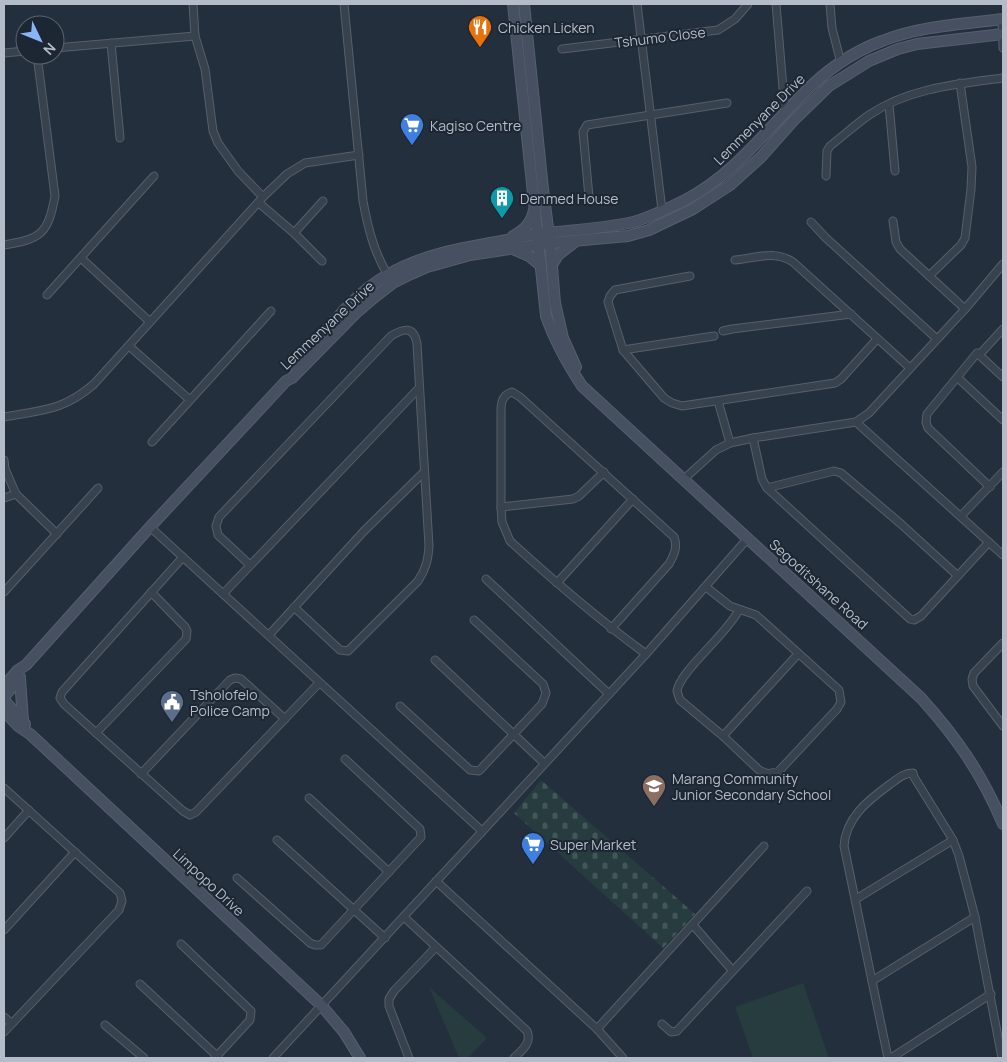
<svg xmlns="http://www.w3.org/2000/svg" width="1007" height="1062" font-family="Manrope,sans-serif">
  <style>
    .green { fill: #263c3f }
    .cemetery { fill: url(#cemetery-stones) }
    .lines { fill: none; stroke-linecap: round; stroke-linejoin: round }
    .street-casing { stroke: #565f6c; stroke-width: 9 }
    .secondary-casing { stroke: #565f6c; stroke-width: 12 }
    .street { stroke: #38414e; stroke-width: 7 }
    .secondary { stroke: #465061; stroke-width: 10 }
    .labels { text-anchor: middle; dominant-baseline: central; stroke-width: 4; stroke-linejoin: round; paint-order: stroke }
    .poi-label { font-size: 14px; fill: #b4bcc9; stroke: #1d2633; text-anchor: start }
    .street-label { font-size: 14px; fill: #b4bcc9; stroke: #1d2633 }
  </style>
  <defs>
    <pattern id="cemetery-stones" width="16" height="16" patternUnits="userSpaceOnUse" patternTransform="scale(1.25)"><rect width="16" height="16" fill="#263c3f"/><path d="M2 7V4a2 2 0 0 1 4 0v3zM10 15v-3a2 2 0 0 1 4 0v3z" fill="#435659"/></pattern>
  </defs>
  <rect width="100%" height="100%" fill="#242f3e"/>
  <g class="green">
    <path d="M803 983 829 1058H753L735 1007Z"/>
    <path d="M429 987 487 1038 468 1058H459Z"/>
  </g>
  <path class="cemetery" d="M541 780 695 914 663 948 514 813Z"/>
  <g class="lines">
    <g class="street-casing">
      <g id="street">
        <path d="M193 4 195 36 205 69 213 131 218 143 238 171 263 197"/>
        <path d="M344 4 363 201C368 228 374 253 389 277"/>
        <path d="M637 4 662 210"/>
        <path d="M776 4 785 112"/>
        <path d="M830 4 832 28 841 63"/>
        <path d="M1002 19 1003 48"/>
        <path d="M111 43 120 138"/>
        <path d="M55 48 195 36"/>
        <path d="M562 49 718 30 735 19 748 4"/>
        <path d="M4 53 25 51"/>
        <path d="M889 104 895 171"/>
        <path d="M826 176 827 151 830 146C843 136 856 124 869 115 909 88 957 84 1003 78"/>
        <path d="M589 197 583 132 587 125 727 103"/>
        <path d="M259 203 294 233 322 261"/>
        <path d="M893 221 896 242 900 249 965 309"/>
        <path d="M811 222 826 238 937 339"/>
        <path d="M294 233 323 201"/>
        <path d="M4 245C41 239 48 234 55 196L37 55"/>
        <path d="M81 258 150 322"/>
        <path d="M735 260C756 258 774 250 793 262L910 368"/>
        <path d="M690 276 615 290 610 296 608 302 623 350 664 398 672 403 682 406 835 383 841 379 877 339"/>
        <path d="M929 276 961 245 965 238 971 189 972 167 960 83"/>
        <path d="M47 295 154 176"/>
        <path d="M723 331 732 329 851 314"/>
        <path d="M129 346 190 400"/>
        <path d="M623 350 714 336"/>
        <path d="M979 355 1003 329"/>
        <path d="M958 378 1003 420"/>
        <path d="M718 401 730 443"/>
        <path d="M4 417C42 410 63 411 94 384L263 197 287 174 305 163 359 155"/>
        <path d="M856 422 1003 555"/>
        <path d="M753 438 762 479 767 488 910 619 914 620 921 616 989 542"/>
        <path d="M152 442 271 311"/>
        <path d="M4 460 5 469 16 494 57 534"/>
        <path d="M684 479 716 450 730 443 753 438 856 422 869 413 965 309 1003 264"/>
        <path d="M990 487 928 428 926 422 927 414 977 353 1003 377"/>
        <path d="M767 488 834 471 841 473 901 524 958 576"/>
        <path d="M4 498 16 494"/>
        <path d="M501 507 573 499 579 496 604 472"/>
        <path d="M961 516 1003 472"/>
        <path d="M150 527 482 831"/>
        <path d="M183 557 62 692 60 698 64 704 183 811 190 815 196 812 319 683"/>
        <path d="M250 565 218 535 216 526 219 517 391 336C404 328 414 326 417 344L429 546C428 560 426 569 418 581L348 651 340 650 294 607"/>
        <path d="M486 579 609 694"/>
        <path d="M557 583 633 499"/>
        <path d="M706 587 730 606 756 615 839 690 841 702 837 709 779 771 768 774 759 770 723 736 680 700 677 691C680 671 726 635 739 610"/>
        <path d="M4 592 98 488"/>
        <path d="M223 594 419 388"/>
        <path d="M611 629 669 564C674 555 678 547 674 537L520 397 512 392C502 395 501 403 501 412V507L502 522 510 541C554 581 598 619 646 654"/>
        <path d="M269 635 364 531 424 472"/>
        <path d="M1003 643 974 673 972 679 973 686 1003 726"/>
        <path d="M435 660 544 763"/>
        <path d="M400 706 470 770 479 771 542 704 546 693 543 684 474 620"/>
        <path d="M96 733 186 639 187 631 185 627 151 592"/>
        <path d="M723 736 798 654"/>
        <path d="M141 774 230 680 235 678 241 679 285 719"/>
        <path d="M4 788 120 893 122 901 119 910 4 1032"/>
        <path d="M309 798 389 872"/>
        <path d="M4 838 29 810"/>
        <path d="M277 840 385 938"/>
        <path d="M237 878 310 943 315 945H321L421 837 420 829 345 759"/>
        <path d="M436 881 597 1029 623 1058"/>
        <path d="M856 899 953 840"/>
        <path d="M404 917 527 1031C532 1043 522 1050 514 1058"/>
        <path d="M693 925 732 970"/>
        <path d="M4 930 75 852"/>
        <path d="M181 944 251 1011 250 1020 215 1058"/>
        <path d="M872 981 975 917"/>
        <path d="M140 984 217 1056"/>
        <path d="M4 1017 11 1023"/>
        <path d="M662 1024 671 1032 677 1031 807 891"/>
        <path d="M105 1025 144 1058"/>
        <path d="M597 1029 764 846"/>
        <path d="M273 1058 646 654 748 538"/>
        <path d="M409 1058 389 1006V999L394 991 436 947"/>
        <path d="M888 1058 844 846C846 818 867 801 889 785 896 780 903 773 913 773L914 777 953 840 959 856 975 917 1002 1058"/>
        <path d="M891 1058 991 994"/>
      </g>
    </g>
    <g class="secondary-casing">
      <g id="secondary">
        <path d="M513 4 546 316C555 342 567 363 582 386L921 698C957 738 982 774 1003 824"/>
        <path d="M524 4 543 189 550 243 555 303 563 338 576 367"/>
        <path d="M513 236C525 230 531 223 534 210"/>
        <path d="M515 250 529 256 541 266"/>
        <path d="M552 265 558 255 576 241"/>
        <path d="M296 366C324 334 351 295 389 274 426 253 466 247 507 240 517 238 528 235 539 234 570 230 602 229 633 222 651 217 669 208 685 200 732 176 765 132 801 96 823 73 852 52 882 41 920 26 963 24 1003 19"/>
        <path d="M20 678 23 721"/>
        <path d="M4 686 18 670 26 665 150 527 286 381 292 378 356 313 376 296 393 283 411 274 427 267 470 255 550 243 628 236 649 230 693 209 730 185 761 157 793 121 829 86 869 61 898 49 917 44 1003 34"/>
        <path d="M4 697 20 677"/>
        <path d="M4 700 25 724"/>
        <path d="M4 711 18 726 30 734 321 1005 344 1032 360 1058"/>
      </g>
    </g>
    <use href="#street" class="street"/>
    <use href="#secondary" class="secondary"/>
  </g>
  <defs>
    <g id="restaurant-pin" transform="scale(1.25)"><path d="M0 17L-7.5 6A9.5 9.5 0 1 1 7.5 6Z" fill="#e8710a" stroke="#1d2633"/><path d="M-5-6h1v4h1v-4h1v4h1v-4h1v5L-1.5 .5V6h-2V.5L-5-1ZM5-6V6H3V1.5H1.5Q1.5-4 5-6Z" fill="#fff"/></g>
    <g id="supermarket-pin" transform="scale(1.25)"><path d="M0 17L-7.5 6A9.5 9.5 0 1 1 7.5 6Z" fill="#3f7fe0" stroke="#1d2633"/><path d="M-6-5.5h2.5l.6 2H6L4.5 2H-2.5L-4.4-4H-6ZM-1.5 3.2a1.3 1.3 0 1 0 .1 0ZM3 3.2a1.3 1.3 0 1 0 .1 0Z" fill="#fff"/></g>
    <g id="building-pin" transform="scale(1.25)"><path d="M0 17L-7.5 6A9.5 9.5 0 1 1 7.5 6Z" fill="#0f9aa8" stroke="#1d2633"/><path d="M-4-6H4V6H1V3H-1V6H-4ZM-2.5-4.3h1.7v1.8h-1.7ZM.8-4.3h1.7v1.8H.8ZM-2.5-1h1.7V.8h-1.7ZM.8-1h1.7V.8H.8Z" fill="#fff"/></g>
    <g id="civic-pin" transform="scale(1.25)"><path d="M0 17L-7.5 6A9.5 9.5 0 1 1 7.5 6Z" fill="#5c6f8a" stroke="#1d2633"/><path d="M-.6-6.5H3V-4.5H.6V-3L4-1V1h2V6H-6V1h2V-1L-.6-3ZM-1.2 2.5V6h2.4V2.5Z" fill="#fff"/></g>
    <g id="school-pin" transform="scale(1.25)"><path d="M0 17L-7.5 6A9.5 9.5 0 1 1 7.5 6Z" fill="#8d6e63" stroke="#1d2633"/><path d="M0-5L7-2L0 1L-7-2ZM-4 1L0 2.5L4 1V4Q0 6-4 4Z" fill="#fff"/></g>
  </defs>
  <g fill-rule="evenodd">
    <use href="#restaurant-pin" x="480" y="27"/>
    <use href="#supermarket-pin" x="412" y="125"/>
    <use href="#building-pin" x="502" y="198"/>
    <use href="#civic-pin" x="172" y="702"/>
    <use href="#school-pin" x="654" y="786"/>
    <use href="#supermarket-pin" x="533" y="844"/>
  </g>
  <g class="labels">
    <g class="poi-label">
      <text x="498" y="27">Chicken Licken</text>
      <text x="430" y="125">Kagiso Centre</text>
      <text x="520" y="198">Denmed House</text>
      <text x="190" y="694">Tsholofelo<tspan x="190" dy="16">Police Camp</tspan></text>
      <text x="672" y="778">Marang Community<tspan x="672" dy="16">Junior Secondary School</tspan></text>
      <text x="550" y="844">Super Market</text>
    </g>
    <g class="street-label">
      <text transform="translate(660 37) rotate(-7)">Tshumo Close</text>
      <text transform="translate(759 119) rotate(-45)">Lemmenyane Drive</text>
      <text transform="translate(327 325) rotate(-43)">Lemmenyane Drive</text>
      <text transform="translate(819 584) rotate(42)">Segoditshane Road</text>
      <text transform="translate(209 882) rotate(43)">Limpopo Drive</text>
    </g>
  </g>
  <rect width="1007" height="1062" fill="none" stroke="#b4bcc9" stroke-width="10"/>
  <g transform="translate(40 40) rotate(133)"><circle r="24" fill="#1d2633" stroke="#59626f"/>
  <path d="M0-4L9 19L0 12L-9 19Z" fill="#8ab4f8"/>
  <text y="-8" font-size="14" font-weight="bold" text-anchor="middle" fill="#b4bcc9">N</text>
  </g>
</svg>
